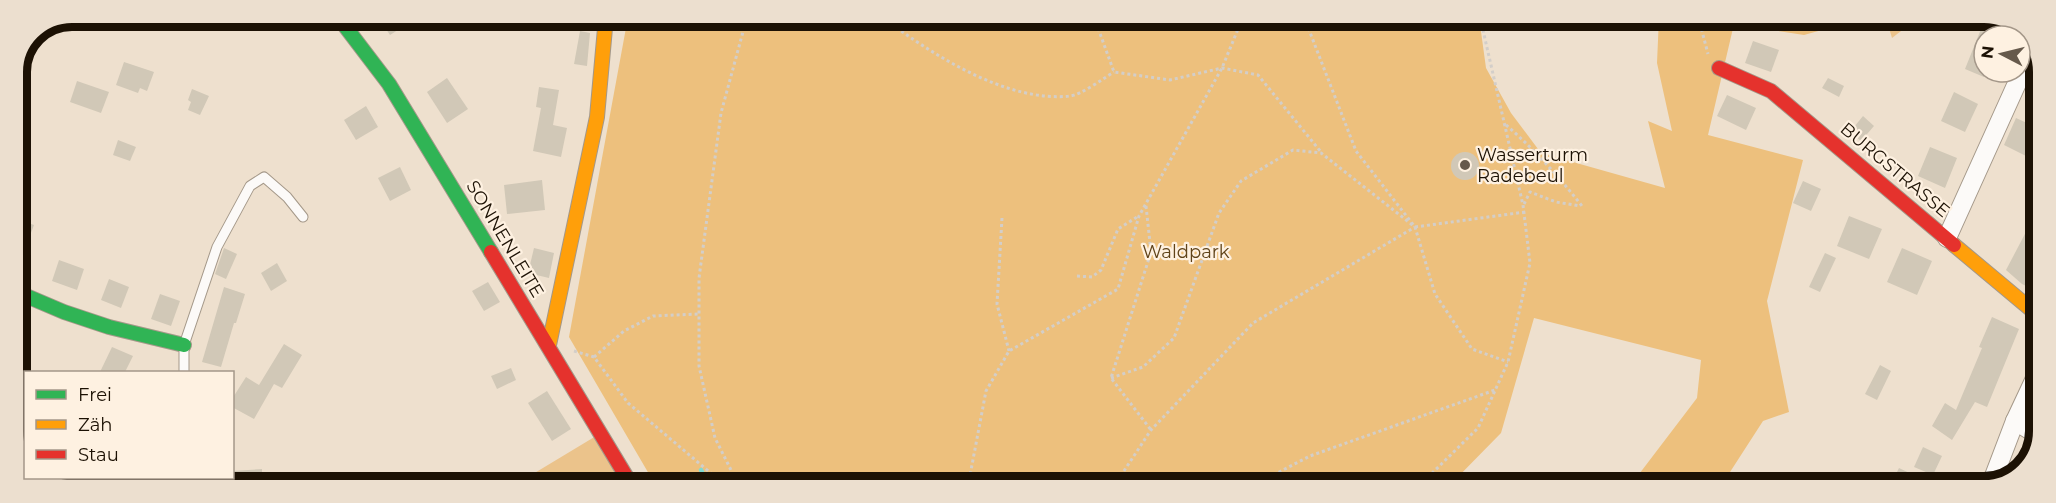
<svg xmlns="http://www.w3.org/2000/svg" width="2056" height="503" font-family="Montserrat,sans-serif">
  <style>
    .green { fill: #ebc38b }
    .forest { fill: #edc07d }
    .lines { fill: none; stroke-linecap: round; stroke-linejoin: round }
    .stream { stroke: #80dad3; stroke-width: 4.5 }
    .building { fill: #d1c8b7 }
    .lane-casing { stroke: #a49889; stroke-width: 11 }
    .street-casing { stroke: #a49889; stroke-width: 20 }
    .fast-casing { stroke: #a49889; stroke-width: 16 }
    .slow-casing { stroke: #a49889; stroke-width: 16 }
    .jam-casing { stroke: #a49889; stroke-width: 16 }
    .path { stroke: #d3cec9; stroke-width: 3; stroke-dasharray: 3 3; stroke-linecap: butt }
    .lane { stroke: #fcfaf8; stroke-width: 9 }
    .street { stroke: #fcfaf8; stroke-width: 18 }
    .fast { stroke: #30b455; stroke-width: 14 }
    .slow { stroke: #ff9f0a; stroke-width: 14 }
    .jam { stroke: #e5322d; stroke-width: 14 }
    .poi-dot { fill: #66594b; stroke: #fef1e1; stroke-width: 2 }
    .labels { text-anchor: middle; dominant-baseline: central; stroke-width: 4.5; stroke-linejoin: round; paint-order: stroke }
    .poi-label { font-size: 18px; fill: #1c1104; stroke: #fef1e1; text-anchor: start }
    .street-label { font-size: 18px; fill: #1c1104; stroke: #fef1e1 }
    .park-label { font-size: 18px; fill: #604319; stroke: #fef1e1 }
    .rim { fill: none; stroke: #1c1104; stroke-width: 8 }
  </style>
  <rect width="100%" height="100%" fill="#eee0ce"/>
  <g class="green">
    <path d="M1886 18H1918L1892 38Z"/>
    <path d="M596 436 627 486H502L523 480Z"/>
  </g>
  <path class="forest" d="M628 17H1479L1486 68 1511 113 1541 153 1665 188 1648 121 1672 131 1657 63 1659 17 1865 18 1804 35 1734 24 1708 135 1803 160 1767 301 1789 412 1763 421 1721 486H1630L1697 398 1701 360 1534 318 1501 433 1449 486H656L569 337Z"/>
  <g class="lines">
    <path class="stream" d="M701 470 709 486"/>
  </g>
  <g class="building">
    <path d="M378 17H418L390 35Z"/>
    <path d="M1983 24H1984V77L1965 69Z"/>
    <path d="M580 31 590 33 587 66 574 64Z"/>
    <path d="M1753 41 1779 50 1771 72 1745 63Z"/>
    <path d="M124 62 154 72 147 91 140 88 138 93 116 85Z"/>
    <path d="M447 78 468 109 447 123 427 92Z"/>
    <path d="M1828 78 1844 86 1839 97 1822 88Z"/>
    <path d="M77 81 109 92 101 113 70 102Z"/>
    <path d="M539 87 559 90 553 125 567 128 561 157 533 151 541 108 536 107Z"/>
    <path d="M192 89 209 96 200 115 188 110 191 102 188 100Z"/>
    <path d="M1954 92 1978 104 1965 132 1941 121Z"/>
    <path d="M1727 95 1756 108 1746 130 1717 116Z"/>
    <path d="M366 106 378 127 356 140 344 120Z"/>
    <path d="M1863 116 1874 126 1861 141 1850 132Z"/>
    <path d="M2016 118 2038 128 2026 156 2004 145Z"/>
    <path d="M118 140 136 147 130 161 113 155Z"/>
    <path d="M1930 147 1957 158 1945 188 1918 176Z"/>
    <circle cx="1465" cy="166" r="14"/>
    <path d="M400 167 411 190 390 201 378 178Z"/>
    <path d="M542 180 545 210 507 214 504 185Z"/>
    <path d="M1803 181 1821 189 1811 211 1793 203Z"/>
    <path d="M1849 216 1882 229 1869 259 1837 246Z"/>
    <path d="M17 219 34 225 18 267H17Z"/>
    <path d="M2027 230 2039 236V292L2022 284 2006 270Z"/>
    <path d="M224 248 237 254 226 279 215 274Z"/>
    <path d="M534 248 554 253 549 278 528 273Z"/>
    <path d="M1902 248 1932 261 1917 295 1887 282Z"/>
    <path d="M1825 253 1836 258 1820 292 1809 287Z"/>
    <path d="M59 260 84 269 77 290 52 281Z"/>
    <path d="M277 263 287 281 271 291 261 273Z"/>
    <path d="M109 279 129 287 121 308 101 300Z"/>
    <path d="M488 282 500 302 484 311 472 291Z"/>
    <path d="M224 287 245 294 236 323H234L221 367 202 362Z"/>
    <path d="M160 294 180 301 171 326 151 319Z"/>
    <path d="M1992 317 2019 329 1987 407 1975 402 1952 440 1932 426 1945 403 1956 410 1982 348 1979 347Z"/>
    <path d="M17 319 31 325 17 359Z"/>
    <path d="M284 344 302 355 282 388 274 384 254 419 232 407V399L246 377 259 385Z"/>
    <path d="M112 347 133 356 125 372H100Z"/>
    <path d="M1880 365 1891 371 1877 400 1865 394Z"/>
    <path d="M511 368 516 380 497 389 491 376Z"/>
    <path d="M547 391 571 429 552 441 528 403Z"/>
    <path d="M1923 447 1942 456 1933 475 1914 467Z"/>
    <path d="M1899 468 1920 478 1916 486H1901L1892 482Z"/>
    <path d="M262 469V485H232V471Z"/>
  </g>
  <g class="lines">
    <g class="lane-casing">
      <g id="lane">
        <path d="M184 372V345L217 247 250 186 264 177 287 197 303 217"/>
        <path d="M178 485V478"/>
      </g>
    </g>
    <g class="street-casing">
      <g id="street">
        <path d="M1947 238 2032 50"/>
        <path d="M2015 421 2038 435"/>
        <path d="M1991 484 2015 421 2038 372"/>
      </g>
    </g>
    <g class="fast-casing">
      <g id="fast">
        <path d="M338 17 389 84 491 252"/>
        <path d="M17 292 64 312 109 327 184 345"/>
      </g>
    </g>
    <g class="slow-casing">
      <g id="slow">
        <path d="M1954 245 2039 316"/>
        <path d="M549 345 597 117 606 17"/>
      </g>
    </g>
    <g class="jam-casing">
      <g id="jam">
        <path d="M1719 68 1771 91 1954 245"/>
        <path d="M491 252 632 486"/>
      </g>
    </g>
    <g class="path">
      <path d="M882 17C931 54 1007 103 1070 96 1081 95 1104 78 1114 72"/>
      <path d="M1094 17 1114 72 1170 80 1222 68 1258 75 1321 152"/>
      <path d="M1304 17 1356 151 1415 227 1525 212"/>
      <path d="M1702 17V31L1708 54"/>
      <path d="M1506 125C1534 149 1559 177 1582 206"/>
      <path d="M1524 204 1530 192 1556 202 1580 206"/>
      <path d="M1146 206 1151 252 1111 378 1151 430"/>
      <path d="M1002 218 997 304 1009 351"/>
      <path d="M1077 276 1092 277 1101 270 1118 229 1137 217"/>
      <path d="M574 351 594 357 628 403 726 486"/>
      <path d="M594 357 624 331 653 316 699 314"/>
      <path d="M1111 378 1143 367 1174 338 1219 213 1241 181 1293 150 1321 153 1415 227 1435 294 1472 349 1508 362"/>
      <path d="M739 486 715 438 699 366V278L721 113 747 17"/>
      <path d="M968 486 986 391 1009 351 1118 289 1139 216 1222 68 1243 17"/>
      <path d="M1114 486 1151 430 1253 323 1415 227"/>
      <path d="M1252 486 1310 456 1495 390"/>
      <path d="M1419 486 1478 428 1508 362 1530 263 1523 205 1480 17"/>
    </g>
    <use href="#lane" class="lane"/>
    <use href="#street" class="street"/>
    <use href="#fast" class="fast"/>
    <use href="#slow" class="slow"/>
    <use href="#jam" class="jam"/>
  </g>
  <circle class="poi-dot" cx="1465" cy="165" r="6"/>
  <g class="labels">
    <g class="poi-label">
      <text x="1477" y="155">Wasserturm<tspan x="1477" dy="21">Radebeul</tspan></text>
    </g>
    <g class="street-label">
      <text transform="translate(1895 170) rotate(40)">BURGSTRASSE</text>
      <text transform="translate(505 239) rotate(59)">SONNENLEITE</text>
    </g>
    <g class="park-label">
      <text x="1186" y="252">Waldpark</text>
    </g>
  </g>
  <path d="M0 0H2056V503H0ZM72 27H1984A45 45 0 0 1 2029 72V431A45 45 0 0 1 1984 476H72A45 45 0 0 1 27 431V72A45 45 0 0 1 72 27Z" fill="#ecdfcf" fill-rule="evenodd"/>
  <path class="rim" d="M72 27H1984A45 45 0 0 1 2029 72V431A45 45 0 0 1 1984 476H72A45 45 0 0 1 27 431V72A45 45 0 0 1 72 27Z"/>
  <rect x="24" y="371" width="210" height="108" fill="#fef1e1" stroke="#a49789" stroke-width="1.5"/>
  <rect x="36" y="390" width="30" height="9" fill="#30b455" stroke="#a49789" stroke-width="1.5"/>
  <text x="78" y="401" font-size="18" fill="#1c1104">Frei</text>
  <rect x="36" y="420" width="30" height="9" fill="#ff9f0a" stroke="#a49789" stroke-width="1.5"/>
  <text x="78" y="431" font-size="18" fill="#1c1104">Zäh</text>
  <rect x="36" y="450" width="30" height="9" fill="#e5322d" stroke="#a49789" stroke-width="1.5"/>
  <text x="78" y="461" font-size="18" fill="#1c1104">Stau</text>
  <g transform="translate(2002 54) rotate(277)"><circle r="28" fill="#fef1e1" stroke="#a49789" stroke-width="1.5"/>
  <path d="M0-4.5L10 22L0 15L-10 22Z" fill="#66594b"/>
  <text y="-9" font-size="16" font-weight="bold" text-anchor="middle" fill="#1c1104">N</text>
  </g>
</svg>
